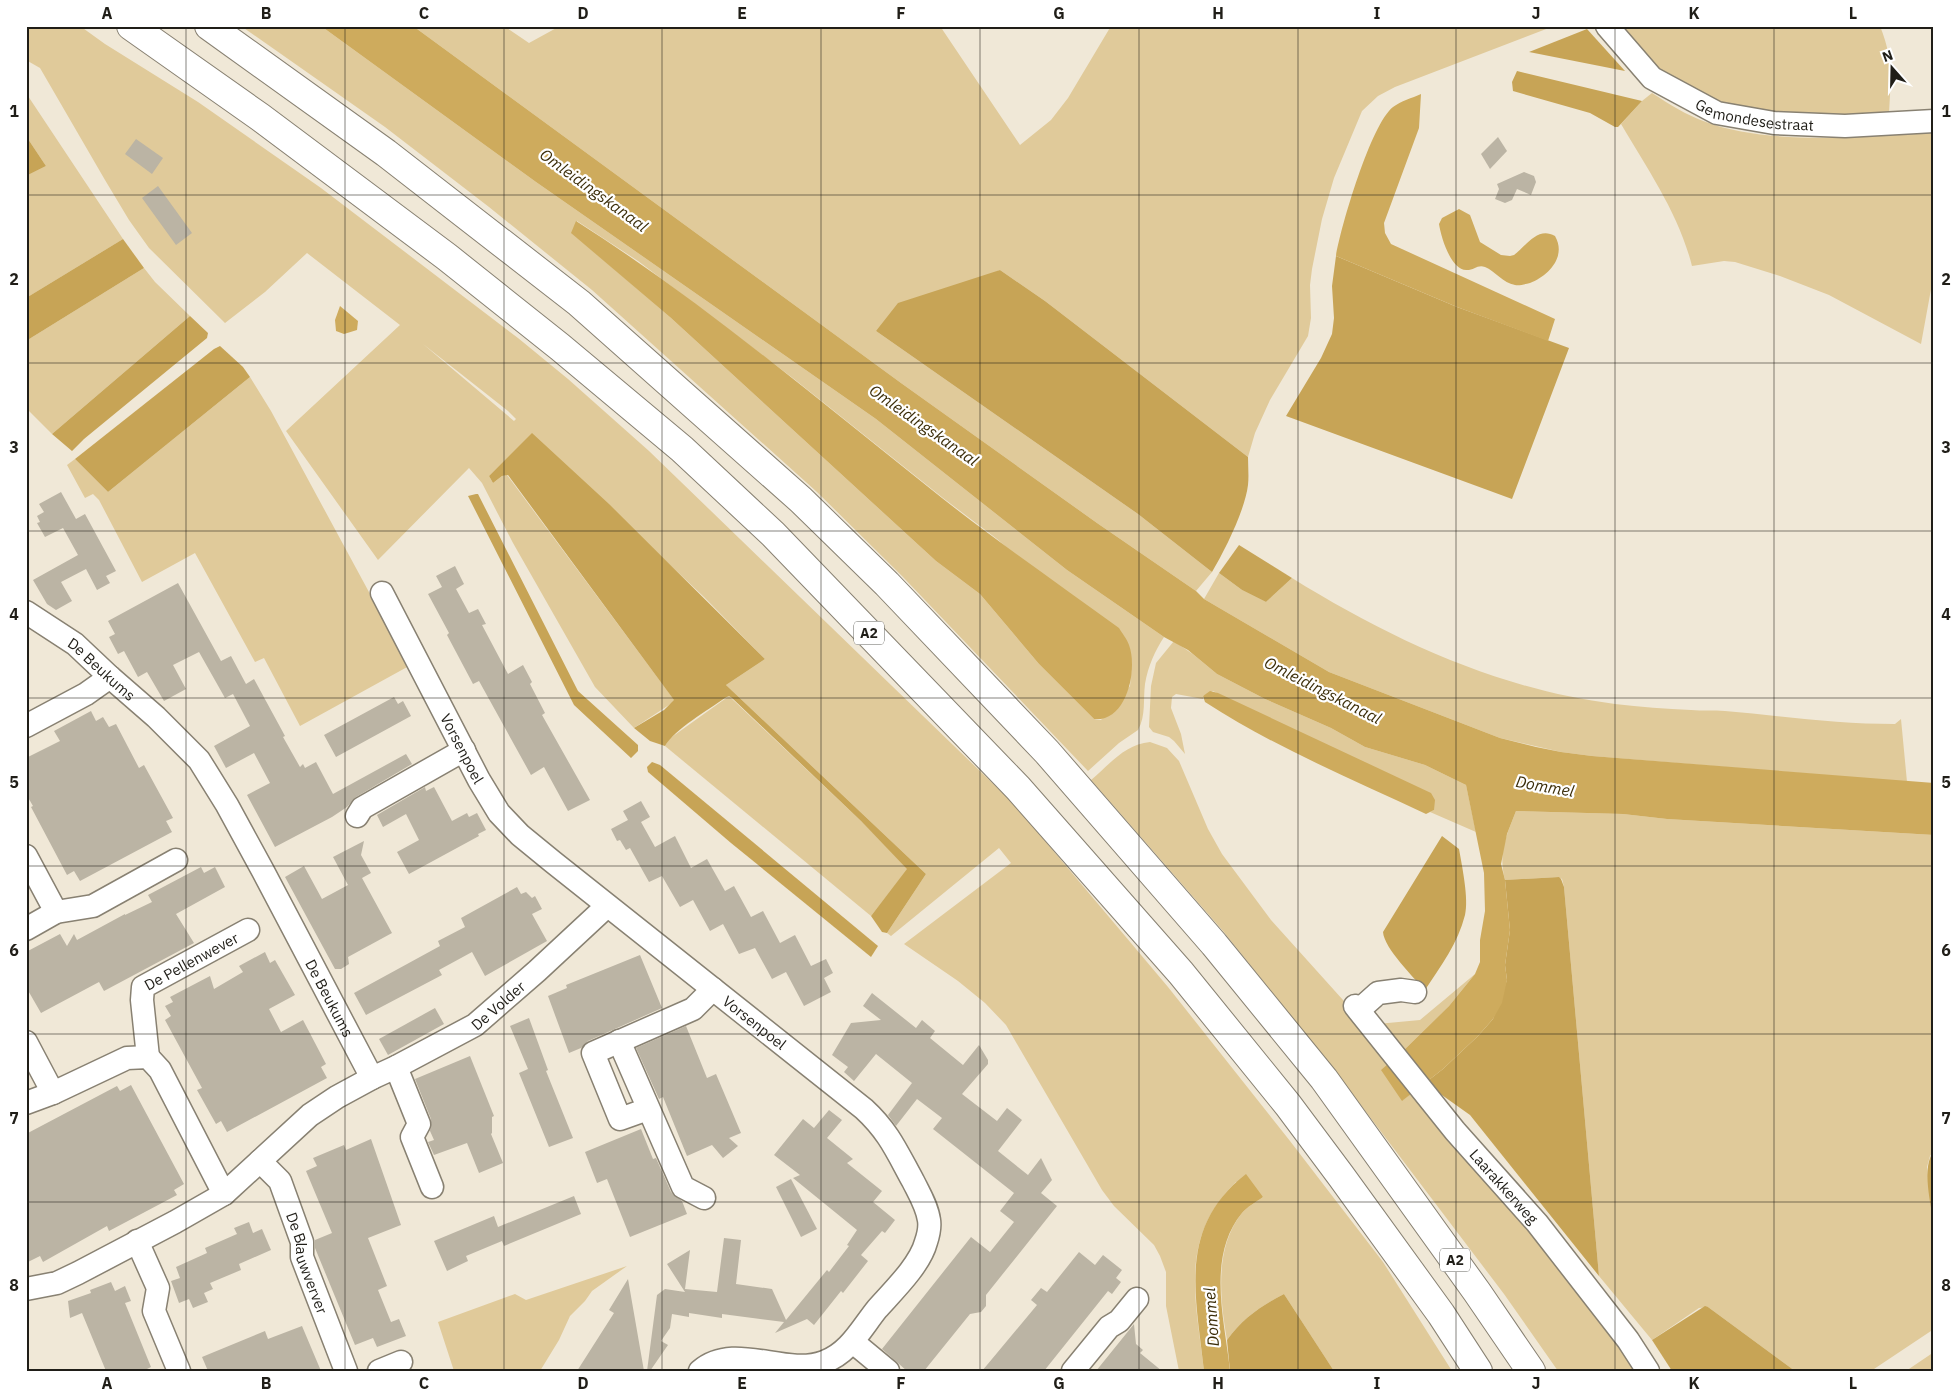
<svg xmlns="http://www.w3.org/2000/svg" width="1960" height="1397" font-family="'IBM Plex Sans',sans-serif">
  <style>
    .green { fill: #e0ca9a; fill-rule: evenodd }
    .forest { fill: #c7a456 }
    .water { fill: #ceab5d }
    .building { fill: #bbb4a4 }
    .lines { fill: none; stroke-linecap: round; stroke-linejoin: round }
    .minor-casing { stroke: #888172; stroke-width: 25 }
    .highway-casing { stroke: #888172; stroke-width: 30 }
    .minor { stroke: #fff; stroke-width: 22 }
    .highway { stroke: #fff; stroke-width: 28 }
    .grid { fill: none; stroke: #201e18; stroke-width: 1; stroke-opacity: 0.55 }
    .labels { text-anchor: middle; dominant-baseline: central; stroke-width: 4.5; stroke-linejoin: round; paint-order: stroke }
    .shield { fill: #fff; stroke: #63625d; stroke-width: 1 }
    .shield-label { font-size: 14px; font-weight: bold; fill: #201e18 }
    .street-label { font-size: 15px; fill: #201e18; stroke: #fff }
    .water-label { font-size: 16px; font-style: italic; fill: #3c2e0a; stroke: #fff }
    .neatline { fill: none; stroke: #201e18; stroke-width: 2 }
    .grid-label { font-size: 16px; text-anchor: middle; font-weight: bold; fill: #201e18 }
  </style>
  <rect width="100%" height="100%" fill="#f0e8d7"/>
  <g class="green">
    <path d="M26 26H80L105 44 198 102 321 188 518 338 568 379 649 451 1013 803 1168 987 1290 1141 1383 1262 1452 1371H1334L1284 1294C1261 1306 1242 1319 1227 1340 1220 1299 1214 1248 1242 1213 1247 1207 1256 1202 1263 1197L1236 1182C1178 1239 1196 1299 1204 1371H1179L1166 1306V1272L1160 1256 1154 1245 1114 1206 1102 1190 1006 1025 985 1003 958 981 904 944 1011 863 999 848 891 936 887 933 926 874 726 685 765 659 704 597 532 434 489 476 493 483 502 476 507 475 675 701 634 728 595 687 513 543 482 483 469 468 378 560 286 431 400 325 307 253 265 292 225 323 149 248 129 220 105 180 40 68 26 60ZM423 344 508 411 516 419 514 421Z"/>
    <path d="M241 26H321L536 182 876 419 1067 570 1164 637C1155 651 1148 666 1145 684 1143 699 1146 716 1138 730L1119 743 1088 771 902 576 817 492 592 290 489 207 385 127ZM577 221 638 261 794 379 943 498 997 539 1130 654 1132 664 1130 686 1101 720 1094 719 1039 664 980 594 936 561 671 318 572 233Z"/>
    <path d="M413 26H504L529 43 560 26H940L1020 145 1051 120 1068 98 1111 26H1554L1395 87 1378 96 1362 111 1334 178 1322 219 1312 269 1310 285 1311 318 1308 336 1270 400 1255 433 1248 457 1045 301 1000 270 876 331 1138 514 1212 572 1196 591 1097 523 901 383Z"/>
    <path d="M1616 26H1880C1893 58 1891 79 1889 113L1811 115 1766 113 1722 102 1689 91 1666 79Z"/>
    <path d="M26 93 123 239 26 298V176L46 166 26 136Z"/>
    <path d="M1652 93C1669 104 1686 115 1706 122 1770 146 1866 136 1934 133V273L1921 344 1829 295 1780 276 1735 262 1724 261 1692 266C1679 214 1648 170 1621 124L1642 101Z"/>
    <path d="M144 268 155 282 190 316 52 434 26 408V341Z"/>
    <path d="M250 377 271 411 409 666 300 726 264 658 255 662 195 553 142 582 99 500 93 494 85 498 67 465 75 459 108 492Z"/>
    <path d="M1219 573 1242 590 1266 602 1292 578C1390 639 1500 690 1615 704 1640 707 1666 709 1691 710 1702 711 1714 710 1725 711 1782 716 1838 724 1895 724L1901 719 1907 782 1592 756 1561 752 1500 738 1329 672 1204 599Z"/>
    <path d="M1174 641 1194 655 1217 674 1265 699 1331 728 1365 747 1425 765 1466 785 1476 832 1430 812 1434 810 1213 691 1203 696V699L1176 694 1172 697 1171 708 1181 734 1185 754 1174 741 1169 737 1153 732 1149 727 1151 686 1156 663Z"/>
    <path d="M729 696 861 821 908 869 871 916 665 746 669 739Z"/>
    <path d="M1150 742 1167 748 1179 761 1208 829 1222 854 1271 920 1361 1020 1389 1062 1403 1100 1413 1092 1491 1177 1640 1371H1558L1504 1294 1335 1071 1223 931 1091 780C1109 765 1125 744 1150 742Z"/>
    <path d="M1516 811 1623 814 1667 819 1934 835V1151L1930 1156 1927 1167 1934 1224V1329L1871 1371H1795L1708 1307 1699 1308 1652 1340 1599 1276 1564 887 1562 879 1558 877 1505 880C1498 852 1506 837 1516 811Z"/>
    <path d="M1475 974 1449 1006 1402 1052 1377 1024 1420 1020Z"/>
    <path d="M627 1266 592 1291 585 1301 570 1316 559 1340 540 1371H454L438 1322 515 1294 526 1300Z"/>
    <path d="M1934 1352V1371H1906Z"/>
  </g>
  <g class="forest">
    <path d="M1587 29 1625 71 1529 52Z"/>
    <path d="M1517 71 1642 101 1618 127H1615L1590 113 1513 91 1512 82Z"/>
    <path d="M26 136 46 166 26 176Z"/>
    <path d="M123 239 144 268 26 341V298Z"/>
    <path d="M1336 256 1457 307 1569 348 1512 499 1286 416 1321 358 1332 334 1334 318 1332 286Z"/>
    <path d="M1000 270 1045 301 1248 457C1248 466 1249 476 1248 485 1245 510 1225 550 1212 572L1138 514 876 331 898 303Z"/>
    <path d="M190 316 208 333 207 338 84 439 72 451 52 434Z"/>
    <path d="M220 346 243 367 250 377 108 492 75 459 214 349Z"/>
    <path d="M532 433 609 504 765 659 726 685 926 874 887 933 882 932 871 916 907 869 861 821 732 698 729 696 725 698C708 710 675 729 665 746L650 741 634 728 664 710 674 700 508 475 502 476 493 483 489 476Z"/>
    <path d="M476 494H478L578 691 638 745V751L631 758 574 705 468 496Z"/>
    <path d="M1239 545 1292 578 1266 602 1242 590 1219 573Z"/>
    <path d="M652 762 660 765 878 946 871 957 731 843 648 772 647 767Z"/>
    <path d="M1442 836 1459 849C1462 866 1469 899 1465 915 1458 943 1441 966 1425 990 1414 978 1384 948 1383 932Z"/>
    <path d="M1559 877 1561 879 1564 887 1599 1276 1470 1115 1425 1083 1443 1069 1478 1036 1493 1019 1507 980 1505 965 1510 930 1505 880Z"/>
    <path d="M1934 1151V1224C1931 1205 1921 1166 1934 1151Z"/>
    <path d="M1284 1294 1334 1371H1230L1227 1340C1242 1319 1261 1306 1284 1294Z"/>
    <path d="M1705 1306 1708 1307 1795 1371H1672L1652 1340Z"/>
  </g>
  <g class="water">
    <path d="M321 26H413L901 383 1097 523 1196 591 1204 599 1329 672 1500 738 1536 747 1561 752 1592 756 1934 783V835L1667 819 1623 814 1516 811 1507 834 1501 864 1505 880 1510 930 1505 965 1507 980 1502 1003 1493 1019 1478 1036 1443 1069 1402 1101 1381 1070 1402 1052 1449 1006 1475 974 1480 962V940L1485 911 1484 873 1466 785 1425 765 1365 747 1331 728 1265 699 1217 674 1188 650 1164 637 1067 570 876 419 536 182Z"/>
    <path d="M1421 94 1419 128 1384 223 1385 233 1391 244 1555 319 1548 341 1457 307 1336 256C1341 226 1371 124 1393 107 1401 101 1412 98 1421 94Z"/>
    <path d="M1459 209 1470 215 1480 242 1501 255 1510 256 1514 255C1527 245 1538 226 1555 236 1567 257 1548 276 1530 283 1525 284 1519 286 1515 285 1503 283 1495 271 1485 267 1478 264 1474 270 1467 270 1451 271 1441 237 1439 224L1442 218Z"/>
    <path d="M576 221C705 303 822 403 942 498 999 543 1060 585 1119 628 1122 633 1127 639 1129 645 1138 669 1127 722 1094 719L1039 664 980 594 936 561 671 318 571 233Z"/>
    <path d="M340 306 358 321 357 330 344 334 336 331 335 320Z"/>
    <path d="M1210 691 1218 693 1431 793 1435 800 1434 810 1426 814C1352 779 1274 747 1205 702L1203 696Z"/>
    <path d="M1246 1174 1263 1197C1256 1202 1247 1207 1242 1213 1206 1257 1225 1321 1230 1371H1204C1196 1295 1177 1228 1246 1174Z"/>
  </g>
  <g class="building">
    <path d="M1498 137 1507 151 1490 169 1481 154Z"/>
    <path d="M136 139 163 158 152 174 125 154Z"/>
    <path d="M1524 172 1534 176 1536 182 1531 195 1517 189 1512 200 1505 203 1495 199 1499 189 1497 184Z"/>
    <path d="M158 186 192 233 176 245 142 198Z"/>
    <path d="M61 492 76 519 85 514 116 571 106 576 110 583 97 590 86 569 61 582 72 601 56 610 47 604 33 580 78 555 63 528 45 537 37 523 40 522 37 516 44 512 39 504Z"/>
    <path d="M455 566 464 584 456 589 469 613 478 609 486 624 482 625 508 674 523 665 532 682 530 684 545 713 542 715 590 800 568 811 544 767 531 775 479 681 473 684 447 635 449 633 428 594 442 587 436 576Z"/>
    <path d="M178 583 221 661 231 656 246 684 254 679 285 736 283 737 300 767 303 764 305 768 316 762 333 794 406 754 412 764 356 797 347 807 332 817 275 847 247 795 270 783 254 753 226 768 214 746 250 726 233 694 225 698 199 652 173 665 186 689 164 701 147 672 138 677 124 651 118 654 109 637 115 634 108 621Z"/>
    <path d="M394 697 398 704 403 701 411 716 336 757 324 735Z"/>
    <path d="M91 711 96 721 103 717 109 727 116 724 139 768 144 765 173 818 166 821 172 832 80 881 74 871 67 875 31 807 33 806 26 794V758L60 741 54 731Z"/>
    <path d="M425 787 426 791 434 787 452 821 467 813 469 817 477 813 486 830 478 834 479 836 409 874 397 852 419 840 406 814 383 827 377 815Z"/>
    <path d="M641 801 650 817 641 822 655 847 675 836 691 868 707 859 725 891 734 886 751 917 763 911 780 943 795 935 811 966 826 959 833 973 824 978 831 992 804 1006 786 972 772 979 755 948 739 954 723 924 710 931 693 900 680 907 662 876 649 882 630 848 626 850 620 840 617 841 611 829 628 820 623 811Z"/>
    <path d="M364 841 361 855 371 873 362 878 392 933 348 957 349 964 341 969H335L285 877 304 866 322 899 348 885 333 857Z"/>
    <path d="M201 867 204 873 215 867 225 887 176 914 194 943 104 991 99 982 41 1013 26 987V952L60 934 67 946 74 934 77 940 125 914V915L152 902 148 895Z"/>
    <path d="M517 887 521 894 526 892 532 898 535 896 542 909 532 914 547 941 485 976 472 952 439 970 442 975 366 1015 354 993 440 946 438 941 465 927 461 918Z"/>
    <path d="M265 952 270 963 275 960 295 995 269 1009 281 1032 303 1020 326 1064 321 1067 327 1078 227 1132 221 1121 216 1124 197 1090 202 1088 165 1020 171 1016 165 1006 173 1002 170 997 210 976 214 989 243 972 239 966Z"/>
    <path d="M640 955 662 1008 588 1041 581 1048 569 1053 548 996 567 988 566 985Z"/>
    <path d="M872 993 916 1028 922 1020 935 1031 930 1038 963 1065 979 1045 988 1060V1064L962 1094 997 1121 1007 1108 1022 1120 998 1151 1028 1175 1041 1158 1052 1180 1041 1193 1057 1206 986 1295V1306L981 1312 970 1314 924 1371H907L882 1349 971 1237 990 1252 1014 1222 1000 1211 1014 1193 933 1129 942 1118 917 1099 896 1126 888 1115 912 1083 876 1054 854 1081 844 1072 848 1067 832 1055 851 1023 881 1020 863 1006Z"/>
    <path d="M435 1008 444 1024 388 1055 379 1039Z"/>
    <path d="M529 1018 548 1070 546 1071 573 1138 549 1147 519 1073 528 1069 510 1026Z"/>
    <path d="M686 1026 707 1078 716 1074 741 1133 729 1138 738 1146 723 1158 712 1145 687 1156 663 1097 659 1099 636 1048Z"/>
    <path d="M470 1056 494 1116 492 1117V1133L491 1134 503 1163 479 1173 467 1143 434 1155 428 1142 434 1140 430 1131 431 1119 415 1079Z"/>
    <path d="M131 1085 184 1184 174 1190 177 1195 109 1231 107 1226 43 1262 40 1256 26 1263V1134L117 1086 120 1091Z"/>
    <path d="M829 1110 842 1120 827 1138 853 1159 847 1163 882 1191 873 1202 895 1220 885 1233 882 1231 861 1255 868 1261 843 1293 841 1291 814 1325 807 1319 775 1333 784 1322 722 1314V1318L689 1313V1317L672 1314 670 1328 661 1341 668 1345 650 1371H647L657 1295 665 1289 685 1292 667 1264 690 1250 685 1289 717 1292 724 1238 741 1240 736 1284 772 1289 786 1320 827 1270 829 1272 849 1246 847 1245 857 1230 793 1178 800 1175 774 1155 803 1119 814 1128Z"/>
    <path d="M641 1129 653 1159 656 1158 671 1192 682 1201 687 1214 630 1237 607 1179 597 1183 585 1152Z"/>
    <path d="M371 1139 401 1225 368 1238 387 1286 378 1290 391 1322 399 1319 406 1336 377 1347 373 1338 355 1345 315 1248V1240L332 1233 306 1171 317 1166 313 1158 344 1145 346 1150Z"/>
    <path d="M791 1179 817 1229 801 1237 776 1187Z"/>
    <path d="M574 1196 581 1214 504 1246 502 1241 466 1256 468 1261 447 1271 434 1241 494 1216 498 1227Z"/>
    <path d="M249 1222 253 1233 262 1229 271 1250 239 1264 241 1270 210 1283 213 1289 204 1293 208 1302 193 1308 189 1299 179 1303 171 1281 180 1278 176 1267 207 1253 205 1248 237 1234 234 1228Z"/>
    <path d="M1079 1252 1095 1265 1103 1255 1122 1270 1116 1278 1121 1282 1112 1294 1108 1291 1044 1371H982L1037 1305 1031 1300 1041 1288 1047 1292Z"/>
    <path d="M628 1279 644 1371H577L614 1313 609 1310Z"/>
    <path d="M111 1282 115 1291 125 1286 131 1301 125 1303 151 1367 143 1371H106L82 1313 70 1318 68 1301 91 1293 90 1290Z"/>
    <path d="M1134 1324 1136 1344 1143 1350 1140 1353 1162 1371H1096Z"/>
    <path d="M302 1326 321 1371H208L202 1357 265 1331 268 1339Z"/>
  </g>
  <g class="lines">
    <g class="minor-casing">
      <g id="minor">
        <path id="s1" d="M1607 26 1652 78 1717 113 1774 123 1845 126 1934 121"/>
        <path id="s2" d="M382 593 479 780 499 813 520 835 553 862 864 1109C889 1132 897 1152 913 1181 919 1193 927 1206 929 1220 930 1226 928 1236 926 1242 920 1265 893 1291 877 1309 861 1329 849 1353 824 1362 784 1377 735 1341 700 1371"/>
        <path id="s3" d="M26 612 75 644 110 677 156 717 199 760 227 805 263 871 372 1078 337 1097 310 1115 224 1194 175 1222 78 1273 57 1283 26 1289"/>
        <path d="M26 726 86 694 110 677"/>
        <path d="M357 816 362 808 464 750"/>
        <path d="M26 856 56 912"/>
        <path d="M26 929 56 912 93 906 176 860"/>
        <path id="s4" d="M1355 1006 1455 1131 1537 1223 1628 1340 1648 1371"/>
        <path d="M1359 1010 1378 993 1401 990 1415 992"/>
        <path d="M619 1041 683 1187 704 1198"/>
        <path d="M26 1042 53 1093"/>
        <path id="s5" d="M148 1057 142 1000 143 987 248 930"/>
        <path d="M396 1067 419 1124 412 1137 432 1187"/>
        <path id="s6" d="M372 1078 396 1067 475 1025 537 971 607 906"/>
        <path d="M26 1103 53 1093 127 1058 148 1057 160 1070 224 1194"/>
        <path d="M648 1109 620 1119 593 1053 693 1009 713 989"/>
        <path id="s7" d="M260 1161 280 1181 302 1242V1257L346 1371"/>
        <path d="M137 1241 158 1288 154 1311 179 1371"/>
        <path d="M853 1342 888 1371"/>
        <path d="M379 1371 401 1362"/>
        <path d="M1073 1371 1109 1327 1119 1321 1137 1299"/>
      </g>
    </g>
    <g class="highway-casing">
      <g id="highway">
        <path d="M131 26 260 117 447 257 560 347 682 449 773 534 1018 788 1181 973 1288 1105 1341 1176 1441 1314 1478 1371"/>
        <path d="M209 26 386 153 579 303 801 500 887 584 1047 752 1214 944 1324 1079 1477 1292 1531 1371"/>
      </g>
    </g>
    <use href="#minor" class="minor"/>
    <use href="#highway" class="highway"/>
  </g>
  <path class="grid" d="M186 26V1371M345 26V1371M504 26V1371M662 26V1371M821 26V1371M980 26V1371M1139 26V1371M1298 26V1371M1456 26V1371M1615 26V1371M1774 26V1371M26 195H1934M26 363H1934M26 531H1934M26 698H1934M26 866H1934M26 1034H1934M26 1202H1934"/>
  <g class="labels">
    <g class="shield">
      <rect x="854" y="621.5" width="30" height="23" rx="4"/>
      <rect x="1440" y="1248.5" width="30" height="23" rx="4"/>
    </g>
    <g class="shield-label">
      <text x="869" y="633">A2</text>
      <text x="1455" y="1260">A2</text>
    </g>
    <g class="street-label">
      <text stroke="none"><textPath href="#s1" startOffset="180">Gemondesestraat</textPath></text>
      <text stroke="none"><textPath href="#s3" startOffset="95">De Beukums</textPath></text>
      <text stroke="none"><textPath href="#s2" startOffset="175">Vorsenpoel</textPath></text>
      <text stroke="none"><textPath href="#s5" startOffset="125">De Pellenwever</textPath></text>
      <text stroke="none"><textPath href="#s3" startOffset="500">De Beukums</textPath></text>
      <text stroke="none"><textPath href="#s6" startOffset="146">De Volder</textPath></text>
      <text stroke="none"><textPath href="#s2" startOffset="580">Vorsenpoel</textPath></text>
      <text stroke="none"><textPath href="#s4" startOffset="234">Laarakkerweg</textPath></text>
      <text stroke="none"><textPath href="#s7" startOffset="115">De Blauwverver</textPath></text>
    </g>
    <g class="water-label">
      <text transform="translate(594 190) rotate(36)">Omleidingskanaal</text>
      <text transform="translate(924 425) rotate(35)">Omleidingskanaal</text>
      <text transform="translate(1323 690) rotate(27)">Omleidingskanaal</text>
      <text transform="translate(1545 786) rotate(10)">Dommel</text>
      <text transform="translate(1211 1317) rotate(-94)">Dommel</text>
    </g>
  </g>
  <rect width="1960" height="1397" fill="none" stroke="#ffffff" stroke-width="55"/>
  <g transform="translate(1892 68) rotate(340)" stroke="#ffffff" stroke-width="4" paint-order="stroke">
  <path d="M0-4L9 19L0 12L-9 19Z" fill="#201e18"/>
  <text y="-8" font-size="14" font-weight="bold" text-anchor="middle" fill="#201e18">N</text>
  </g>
  <rect x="28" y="28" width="1904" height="1342" class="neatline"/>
  <g class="grid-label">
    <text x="107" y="19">A</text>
    <text x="266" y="19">B</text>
    <text x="424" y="19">C</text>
    <text x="583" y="19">D</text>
    <text x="742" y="19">E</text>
    <text x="901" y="19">F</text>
    <text x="1059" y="19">G</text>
    <text x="1218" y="19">H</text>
    <text x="1377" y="19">I</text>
    <text x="1536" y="19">J</text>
    <text x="1694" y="19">K</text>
    <text x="1853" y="19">L</text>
    <text x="14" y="117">1</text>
    <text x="1946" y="117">1</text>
    <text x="14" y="285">2</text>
    <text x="1946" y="285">2</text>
    <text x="14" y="453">3</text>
    <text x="1946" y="453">3</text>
    <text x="14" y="620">4</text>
    <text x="1946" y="620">4</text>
    <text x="14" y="788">5</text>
    <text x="1946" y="788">5</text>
    <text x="14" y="956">6</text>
    <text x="1946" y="956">6</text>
    <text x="14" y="1124">7</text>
    <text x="1946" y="1124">7</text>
    <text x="14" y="1291">8</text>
    <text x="1946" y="1291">8</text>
    <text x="107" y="1389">A</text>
    <text x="266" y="1389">B</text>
    <text x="424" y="1389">C</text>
    <text x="583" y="1389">D</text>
    <text x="742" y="1389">E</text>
    <text x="901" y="1389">F</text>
    <text x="1059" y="1389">G</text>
    <text x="1218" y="1389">H</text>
    <text x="1377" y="1389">I</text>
    <text x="1536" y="1389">J</text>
    <text x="1694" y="1389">K</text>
    <text x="1853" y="1389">L</text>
  </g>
</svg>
